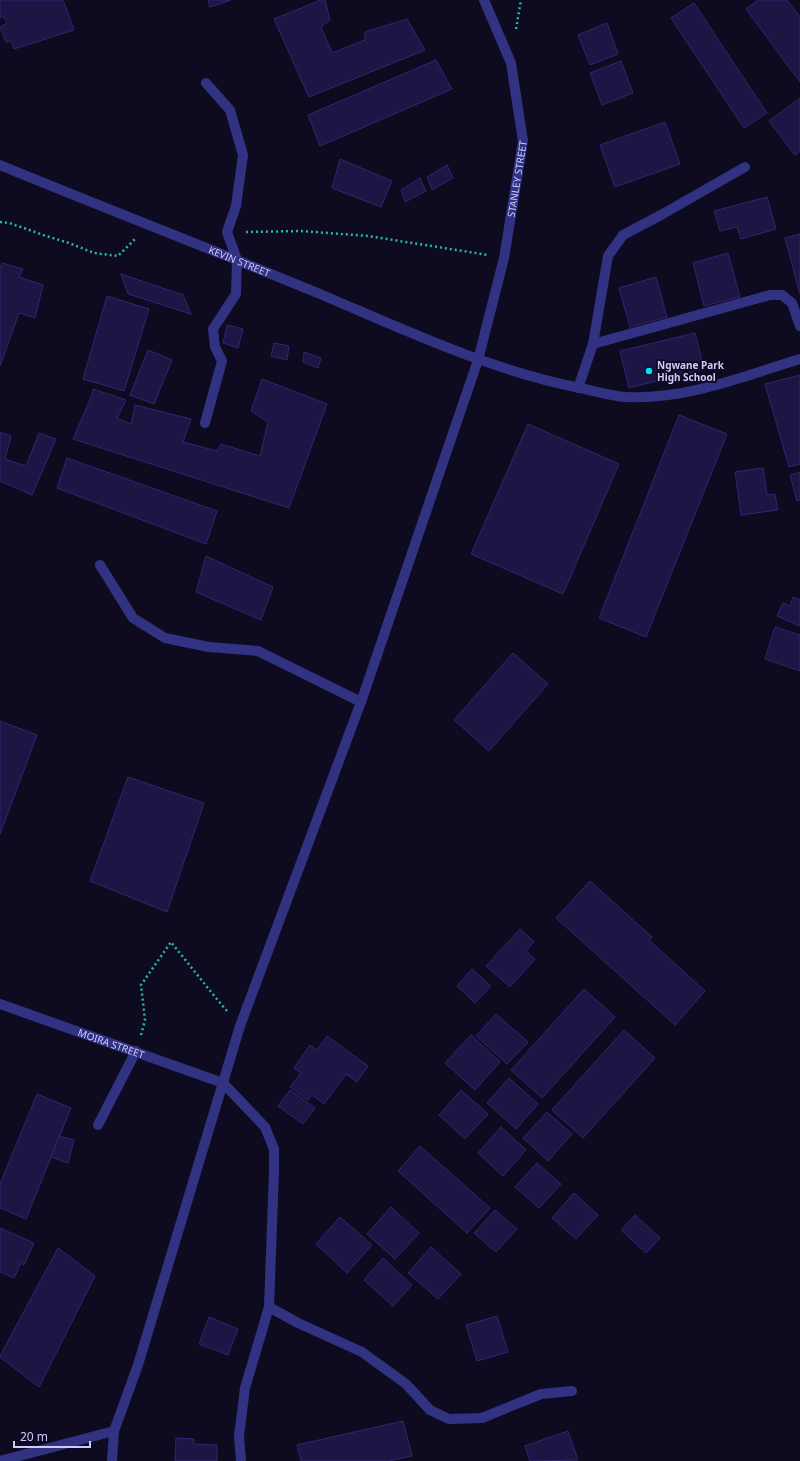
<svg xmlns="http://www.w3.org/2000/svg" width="800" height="1461" font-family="'Noto Sans',sans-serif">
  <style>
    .building { fill: #1d1543; stroke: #322571 }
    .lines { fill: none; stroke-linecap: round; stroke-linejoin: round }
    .path { stroke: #24b9ac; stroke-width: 2.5; stroke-dasharray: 2 3; stroke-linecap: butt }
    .minor { stroke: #323283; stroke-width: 10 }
    .poi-dot { fill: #00e4f5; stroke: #0e0b20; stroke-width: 1.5 }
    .labels { text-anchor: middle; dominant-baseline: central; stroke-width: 4; stroke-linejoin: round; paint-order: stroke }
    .street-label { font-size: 10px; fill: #cecaff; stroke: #0e0b20 }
    .poi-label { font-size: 10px; font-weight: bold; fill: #cecaff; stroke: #0e0b20; text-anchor: start }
  </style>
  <rect width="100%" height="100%" fill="#0e0b20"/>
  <g class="building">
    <path d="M0 0H63L74 30 14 49 11 41 6 42 0 27 7 23 3 16 0 18Z"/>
    <path d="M208 0H231L210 7Z"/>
    <path d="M321 0H325L330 20 321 27 332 53 365 40V32L407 19 425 50 309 97 274 19Z"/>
    <path d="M758 0H787L800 17V82L746 9Z"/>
    <path d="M694 3 767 113 744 128 671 18Z"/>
    <path d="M607 23 618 54 590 65 578 35Z"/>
    <path d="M436 60 452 89 320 146 308 115Z"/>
    <path d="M621 61 633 93 602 105 590 73Z"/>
    <path d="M800 98V151L795 155 769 121Z"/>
    <path d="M665 122 680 164 615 187 600 145Z"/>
    <path d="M340 159 392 181 381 207 332 188Z"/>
    <path d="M447 165 453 178 432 190 427 177Z"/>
    <path d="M420 178 426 191 405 202 401 190Z"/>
    <path d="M767 197 776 229 741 239 737 227 720 231 714 211Z"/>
    <path d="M800 234V294L785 238Z"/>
    <path d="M728 253 740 297 704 306 693 263Z"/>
    <path d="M2 263 23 269 19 277 43 285 35 318 19 313 0 366V268Z"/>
    <path d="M121 274 183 295 191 314 128 294Z"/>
    <path d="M656 277 667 317 630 327 619 288Z"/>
    <path d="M107 296 149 309 124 391 83 379Z"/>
    <path d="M227 325 243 329 238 348 223 343Z"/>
    <path d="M695 333 704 369 629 388 620 351Z"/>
    <path d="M274 343 289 346 287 360 271 356Z"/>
    <path d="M148 350 172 360 154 404 130 395Z"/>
    <path d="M304 352 321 358 318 368 303 362Z"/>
    <path d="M800 375V464L789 467 765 384Z"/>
    <path d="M262 379 327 404 289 508 73 439 92 395 93 389 126 400 117 418 131 424 135 405 191 419 183 442 217 451 221 444 260 456 268 422 251 411Z"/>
    <path d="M679 415 727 434 646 637 599 618Z"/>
    <path d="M528 424 619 464 563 594 471 554Z"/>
    <path d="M0 432 11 436 5 459 26 466 39 433 56 439 32 495 0 481Z"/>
    <path d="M67 458 217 511 206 544 57 488Z"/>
    <path d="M763 468 767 495 775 494 778 510 741 515 735 472Z"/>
    <path d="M800 472V500L797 501 790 475Z"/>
    <path d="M206 556 273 587 261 620 196 592Z"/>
    <path d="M793 597 800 600V626L777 616 783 603 790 606Z"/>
    <path d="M775 627 800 635V671L765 659Z"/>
    <path d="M513 653 548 684 489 751 454 720Z"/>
    <path d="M0 721 37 735 0 834Z"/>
    <path d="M128 777 204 803 167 912 90 881Z"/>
    <path d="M590 881 652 937 649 940 705 991 675 1025 556 918Z"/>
    <path d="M520 929 534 942 526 951 535 959 510 987 486 966Z"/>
    <path d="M472 969 491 986 475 1003 457 986Z"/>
    <path d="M584 989 615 1017 542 1098 511 1070Z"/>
    <path d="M496 1014 528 1042 507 1064 476 1036Z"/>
    <path d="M624 1030 655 1058 583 1138 552 1110Z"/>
    <path d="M471 1035 500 1062 475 1090 445 1063Z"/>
    <path d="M327 1036 368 1066 357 1082 346 1074 324 1104 312 1095 308 1100 290 1087 301 1073 294 1068 310 1045 317 1050Z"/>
    <path d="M509 1078 538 1104 516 1129 487 1103Z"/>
    <path d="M290 1090 315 1108 303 1124 278 1106Z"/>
    <path d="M461 1090 488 1114 465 1139 439 1115Z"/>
    <path d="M37 1094 71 1108 26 1219 0 1208V1184Z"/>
    <path d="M547 1112 572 1134 548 1161 523 1138Z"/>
    <path d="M501 1127 526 1150 503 1176 478 1153Z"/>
    <path d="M59 1136 74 1140 68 1163 51 1157Z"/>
    <path d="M420 1146 490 1208 467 1233 398 1171Z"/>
    <path d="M537 1163 561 1184 539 1208 515 1187Z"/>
    <path d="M574 1193 598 1215 576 1239 552 1218Z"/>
    <path d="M391 1207 419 1233 395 1259 367 1234Z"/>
    <path d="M495 1210 517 1229 496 1252 474 1233Z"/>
    <path d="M635 1215 660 1238 646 1253 621 1230Z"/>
    <path d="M340 1217 372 1245 347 1273 316 1244Z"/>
    <path d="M0 1228 34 1243 24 1265 21 1263 14 1278 0 1272Z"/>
    <path d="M431 1247 461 1274 438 1299 408 1273Z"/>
    <path d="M58 1248 95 1276 39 1387 0 1357V1356Z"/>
    <path d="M383 1258 412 1285 393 1306 364 1280Z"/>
    <path d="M497 1316 508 1352 477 1361 466 1325Z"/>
    <path d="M209 1317 238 1329 228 1355 199 1344Z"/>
    <path d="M403 1421 412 1456 389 1461H301L297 1445Z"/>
    <path d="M568 1431 578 1460 530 1461 525 1446Z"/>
    <path d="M176 1438 194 1439V1444L217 1445V1461H175Z"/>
  </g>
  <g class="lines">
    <g class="path">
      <path d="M516 29 521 0"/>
      <path d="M0 222 9 223 24 228 43 235 69 243 94 253 118 256 135 239"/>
      <path d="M246 232 301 231 368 236 488 255"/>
      <path d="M141 1035 145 1020 141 985 171 942 211 992 227 1011"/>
    </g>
    <g class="minor">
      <path id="s1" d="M0 165C107 209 214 250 320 294 405 330 489 370 580 388 595 391 611 396 626 397 686 400 744 376 800 359"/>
      <path d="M593 344 770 295H782L792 303 800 326"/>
      <path d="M578 388 593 344 608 256 623 235 661 215 745 167"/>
      <path d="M205 423 222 361 215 347 213 329 236 294 237 260 227 232 236 206 243 155 230 110 206 83"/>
      <path d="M100 565 133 618 165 638 209 647 258 651 361 702"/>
      <path id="s2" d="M0 1004 223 1083 265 1127 274 1149V1171L269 1307 298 1323 362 1352 406 1384 430 1410 449 1419 482 1418 541 1394 572 1391"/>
      <path d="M98 1125 136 1051"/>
      <path d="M0 1461 114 1431"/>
      <path id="s3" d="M112 1461 114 1431 138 1365 240 1026 361 702 478 360 504 258 523 141 511 63 484 0"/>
      <path d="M241 1461 239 1436 245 1388 269 1307"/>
    </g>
  </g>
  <circle class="poi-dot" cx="649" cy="371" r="4"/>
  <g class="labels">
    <g class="street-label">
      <text stroke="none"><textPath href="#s3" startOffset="1347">STANLEY STREET</textPath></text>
      <text stroke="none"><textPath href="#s1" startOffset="258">KEVIN STREET</textPath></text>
      <text stroke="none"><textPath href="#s2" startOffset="118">MOIRA STREET</textPath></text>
    </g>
    <g class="poi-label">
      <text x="657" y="365">Ngwane Park<tspan x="657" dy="12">High School</tspan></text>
    </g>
  </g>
  <path d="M14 1441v6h76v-6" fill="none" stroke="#cecaff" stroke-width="2"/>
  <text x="20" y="1441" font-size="12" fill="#cecaff" stroke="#0e0b20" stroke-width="3" paint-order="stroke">20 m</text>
</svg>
